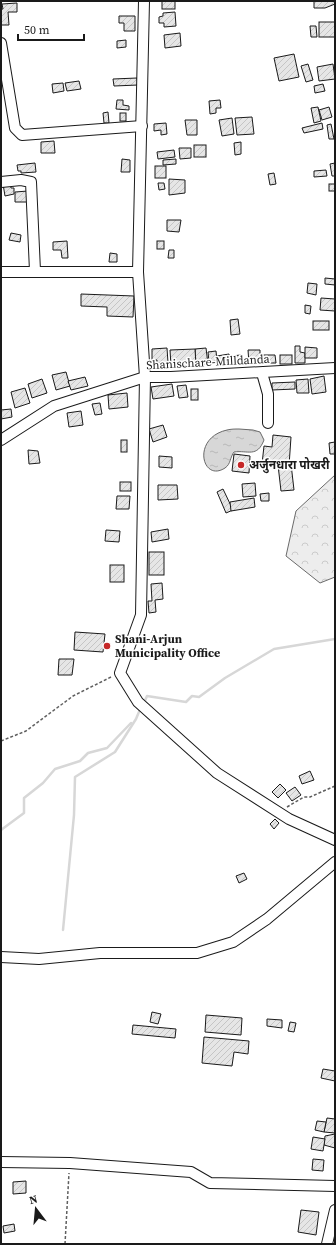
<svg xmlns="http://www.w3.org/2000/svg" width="336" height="1245" font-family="'Source Serif 4','Noto Sans Devanagari',serif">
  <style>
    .park { fill: url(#park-crowns); stroke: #6a6a6a }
    .water { fill: url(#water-ripples); stroke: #6a6a6a }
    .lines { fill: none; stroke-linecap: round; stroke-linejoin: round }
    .stream { stroke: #d7d7d7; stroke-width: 2.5 }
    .building { fill: url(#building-hatch); stroke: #1a1a1a }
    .minor-casing { stroke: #1a1a1a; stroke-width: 12 }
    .path { stroke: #5f5f5f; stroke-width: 1.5; stroke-dasharray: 3 2; stroke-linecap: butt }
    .minor { stroke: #fff; stroke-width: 10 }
    .poi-dot { fill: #c62828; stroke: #fff; stroke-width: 1.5 }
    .labels { text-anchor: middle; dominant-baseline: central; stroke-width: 3; stroke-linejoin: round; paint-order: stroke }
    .street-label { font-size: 12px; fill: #1a1a1a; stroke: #fff }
    .poi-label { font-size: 12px; font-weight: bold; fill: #1a1a1a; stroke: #fff; text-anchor: start }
  </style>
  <defs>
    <pattern id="park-crowns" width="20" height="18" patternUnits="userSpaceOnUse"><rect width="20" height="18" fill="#ededed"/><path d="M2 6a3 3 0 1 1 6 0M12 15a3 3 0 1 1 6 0" fill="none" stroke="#cbcbcb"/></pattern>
    <pattern id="water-ripples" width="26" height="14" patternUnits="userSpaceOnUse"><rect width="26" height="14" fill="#d7d7d7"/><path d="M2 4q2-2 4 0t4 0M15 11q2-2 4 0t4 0" fill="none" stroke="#b8b8b8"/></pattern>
    <pattern id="building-hatch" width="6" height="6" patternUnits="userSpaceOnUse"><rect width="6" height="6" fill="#e6e6e6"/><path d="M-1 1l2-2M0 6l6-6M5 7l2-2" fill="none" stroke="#c5c5c5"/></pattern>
  </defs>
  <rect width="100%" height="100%" fill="#fff"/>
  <path class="park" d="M335 475V577L320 583 286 556 296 511Z"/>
  <path class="water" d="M239 429 253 430 260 432 264 440C257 458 248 450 234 452 230 457 231 464 225 468 202 483 191 438 227 430 231 429 235 429 239 429Z"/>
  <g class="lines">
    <g class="stream">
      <path d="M144 703 147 696 186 702 192 696 199 697 225 678 274 649 335 639"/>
      <path d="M1 830 24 813V798L43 783 55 769 80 761 88 753 107 748 131 723"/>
      <path d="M63 930 74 815 75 777 115 752 136 719 141 707"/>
    </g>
  </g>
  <g class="building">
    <rect x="162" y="1" width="13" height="8"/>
    <path d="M314 1H335V4L325 8H314Z"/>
    <path d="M17 3V12H8L9 25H1V9H3L2 4Z"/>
    <path d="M175 12 176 26 164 27V23H159V17L163 16V13Z"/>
    <path d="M119 16H135V31H124V23H119Z"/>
    <rect x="319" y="22" width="16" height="15"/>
    <path d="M310 26H316L317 37H311Z"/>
    <path d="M180 33 181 46 165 48 164 35Z"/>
    <path d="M126 40V47L117 48V41Z"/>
    <path d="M294 54 299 77 279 81 274 58Z"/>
    <path d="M308 64 313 80 306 82 301 66Z"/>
    <path d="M333 64 335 79 319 81 317 67Z"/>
    <path d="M137 78 138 85 114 86 113 79Z"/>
    <path d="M79 81 81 89 67 91 65 83Z"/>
    <path d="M63 83 64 91 53 93 52 84Z"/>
    <path d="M323 84 325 91 315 93 314 86Z"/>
    <path d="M117 100H123V105L129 106V110L116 109Z"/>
    <path d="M220 100 221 108H216V113L210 114 209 101Z"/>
    <path d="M318 107 321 121 314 123 311 108Z"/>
    <path d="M329 107 332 117 322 120 319 110Z"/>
    <path d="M108 112 109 123H104L103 113Z"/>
    <rect x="120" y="113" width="6" height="8"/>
    <path d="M252 117 254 134 237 135 235 118Z"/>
    <path d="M232 118 234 134 222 136 219 120Z"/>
    <path d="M185 120H197V135H187Z"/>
    <path d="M166 123 167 134 161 135V130L154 131V124Z"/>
    <path d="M322 123 323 129 304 133 302 128Z"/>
    <path d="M331 124 334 139H329L327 125Z"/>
    <path d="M54 141 55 153H41V142Z"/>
    <path d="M241 142V154L235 155 234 143Z"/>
    <rect x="194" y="145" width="12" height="12"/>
    <path d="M179 148H191V158L180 159Z"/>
    <path d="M174 150 175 157 158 159 157 152Z"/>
    <path d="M122 159 130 160V172H121Z"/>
    <path d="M176 159V164L163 165V160Z"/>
    <path d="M35 163 36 172 21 173V171H18L17 165Z"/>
    <path d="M335 163V176H332L330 164Z"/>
    <rect x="155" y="166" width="11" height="12"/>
    <path d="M326 170 327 176 314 177V171Z"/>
    <path d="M274 173 276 184 270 185 268 174Z"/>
    <path d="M169 179 185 180V193L169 195Z"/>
    <path d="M10 183 11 188H14V194L5 196 3 184Z"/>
    <path d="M158 183H164L165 189 159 190Z"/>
    <rect x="329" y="184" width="6" height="7"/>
    <path d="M28 191 29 202H15V192Z"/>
    <path d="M167 220H181L179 232 167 231Z"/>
    <path d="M11 233 21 235 20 242 9 240Z"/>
    <path d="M67 241 68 258H62L61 250H53V242Z"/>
    <rect x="157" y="241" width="7" height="8"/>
    <path d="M169 250H174V258H168Z"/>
    <path d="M110 253 117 254V262H109Z"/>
    <path d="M325 278 335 279V285L325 284Z"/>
    <path d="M308 283 317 284 316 295 307 293Z"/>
    <path d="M81 294 134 296 133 317 107 316V307L81 306Z"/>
    <path d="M321 298 335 299V311L320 310Z"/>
    <path d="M305 305 311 306 310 314 305 313Z"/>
    <path d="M238 319 240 334 231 335 230 320Z"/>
    <rect x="313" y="321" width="16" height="9"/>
    <path d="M295 346H300V352L305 353V363H295Z"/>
    <path d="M305 347 317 348V358H305Z"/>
    <path d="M167 348 168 363H157V360H152V349Z"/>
    <path d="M206 348 208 364 196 365 195 349Z"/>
    <path d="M195 349 196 365 171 366 170 350Z"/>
    <path d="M248 350H260V363L249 364Z"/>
    <path d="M216 351 217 361 209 362 208 352Z"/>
    <path d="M229 354 230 363 218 364 217 356Z"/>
    <path d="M241 355V364H232L231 356Z"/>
    <path d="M262 355H275L276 363H262Z"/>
    <rect x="280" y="355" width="12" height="9"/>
    <path d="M66 372 70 386 56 390 52 375Z"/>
    <path d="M324 376 326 392 312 394 310 379Z"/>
    <path d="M85 377 88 386 71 390 68 381Z"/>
    <path d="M42 379 47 393 32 398 28 384Z"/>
    <path d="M308 379 309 393H297L296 380Z"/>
    <path d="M295 382V389L272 390V383Z"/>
    <path d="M172 384 174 396 153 399 151 387Z"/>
    <path d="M186 385 188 397 179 398 177 386Z"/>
    <path d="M25 388 30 403 15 408 11 392Z"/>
    <rect x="191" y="389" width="7" height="11"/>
    <path d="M127 393 128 407 109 409 108 395Z"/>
    <path d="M100 403 102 414 95 415 92 404Z"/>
    <path d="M11 409 12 417 1 419V410Z"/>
    <path d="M81 411 83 425 69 427 67 413Z"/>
    <path d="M163 425 167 437 153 442 149 429Z"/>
    <path d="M273 435 291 437 289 466 262 464 264 446 272 447Z"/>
    <rect x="121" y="440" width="6" height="12"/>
    <path d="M335 442V454H330L329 443Z"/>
    <path d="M28 450 38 451 40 463 29 464Z"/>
    <path d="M234 454 250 456 249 473 232 471Z"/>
    <path d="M159 456 172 457V468L159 467Z"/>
    <path d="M291 464 294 490 281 491 278 465Z"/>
    <rect x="120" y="482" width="11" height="9"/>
    <path d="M255 483 256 496 243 497 242 484Z"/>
    <path d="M158 485H177L178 499 158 500Z"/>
    <path d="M223 489 233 510 226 513 217 492Z"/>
    <path d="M269 493V501H261L260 494Z"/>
    <path d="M117 496H130L129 509H116Z"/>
    <path d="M254 498 255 507 231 511 230 502Z"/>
    <path d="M168 529 169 539 152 542 151 532Z"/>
    <path d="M106 530 120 531 119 542 105 541Z"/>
    <rect x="149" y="552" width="15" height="23"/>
    <rect x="110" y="565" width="14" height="17"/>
    <path d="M162 583 163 599 155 600 156 612 149 613 148 601H152L151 584Z"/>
    <path d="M75 632 105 634 103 652 74 650Z"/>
    <path d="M59 659H74L72 675H58Z"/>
    <path d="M310 771 314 780 302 784 299 776Z"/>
    <path d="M280 784 286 790 278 798 272 792Z"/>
    <path d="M295 787 301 795 292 801 286 793Z"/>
    <path d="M275 819 279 823 274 829 270 824Z"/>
    <path d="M244 873 247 879 239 883 236 876Z"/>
    <path d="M152 1012 161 1014 158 1024 150 1022Z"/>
    <path d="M206 1015 242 1018 241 1035 205 1032Z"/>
    <path d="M267 1019 282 1020V1028L267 1026Z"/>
    <path d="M290 1022 296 1023 294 1032 288 1031Z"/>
    <path d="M133 1025 176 1029 175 1038 132 1034Z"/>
    <path d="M204 1037 249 1041 248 1054 234 1052 232 1066 202 1063Z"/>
    <path d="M323 1069 335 1071V1081L321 1078Z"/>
    <path d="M327 1118 335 1119V1133L324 1132Z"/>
    <path d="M317 1121 326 1122 324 1132 315 1130Z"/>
    <path d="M335 1134V1148L324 1145 325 1136Z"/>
    <path d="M313 1137 325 1139 323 1151 311 1149Z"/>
    <path d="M313 1159 324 1160 323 1171 312 1170Z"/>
    <path d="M26 1181V1193L13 1194V1182Z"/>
    <path d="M301 1210 319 1212 316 1235 298 1232Z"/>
    <path d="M14 1224 15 1231 4 1233 3 1226Z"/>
  </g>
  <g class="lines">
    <g class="minor-casing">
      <g id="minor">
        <path d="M144 1 138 272 145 377 141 615 120 673 138 702 217 773 289 819 335 840"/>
        <path d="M1 43 15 128 22 135 142 126"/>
        <path d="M1 182 21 180 31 182 35 271"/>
        <path d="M1 272H138"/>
        <path d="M262 373 268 394V423"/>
        <path d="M1 440 54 406 145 377H171L335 368"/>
        <path d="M1 957 39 959 100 953H197L233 942 267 919 335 862"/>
        <path d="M1 1162 70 1163 191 1172 210 1183 335 1186"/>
        <path d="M327 1244 335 1210"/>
      </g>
    </g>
    <g class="path">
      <path d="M1 741 26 731 73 696 111 677"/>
      <path d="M287 807 304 797H310L335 786"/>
      <path d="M65 1244 69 1173"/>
    </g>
    <use href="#minor" class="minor"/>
  </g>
  <g class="poi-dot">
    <circle cx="241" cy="465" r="4"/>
    <circle cx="107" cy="646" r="4"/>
  </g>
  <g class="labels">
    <g class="street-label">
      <text transform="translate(208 362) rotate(-3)">Shanischare-Milldanda</text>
    </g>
    <g class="poi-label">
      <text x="249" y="465">अर्जुनधारा पोखरी</text>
      <text x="115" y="639">Shani-Arjun<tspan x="115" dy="14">Municipality Office</tspan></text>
    </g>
  </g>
  <rect width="336" height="1245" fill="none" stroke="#1a1a1a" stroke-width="4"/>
  <g transform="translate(36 1209) rotate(344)" stroke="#ffffff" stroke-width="3" paint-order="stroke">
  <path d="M0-3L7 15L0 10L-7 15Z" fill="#1a1a1a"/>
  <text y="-6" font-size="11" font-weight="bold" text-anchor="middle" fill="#1a1a1a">N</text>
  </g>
  <path d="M18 34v6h66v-6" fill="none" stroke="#1a1a1a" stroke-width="2"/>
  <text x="24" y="34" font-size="12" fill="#1a1a1a" stroke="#ffffff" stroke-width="3" paint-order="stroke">50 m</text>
</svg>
